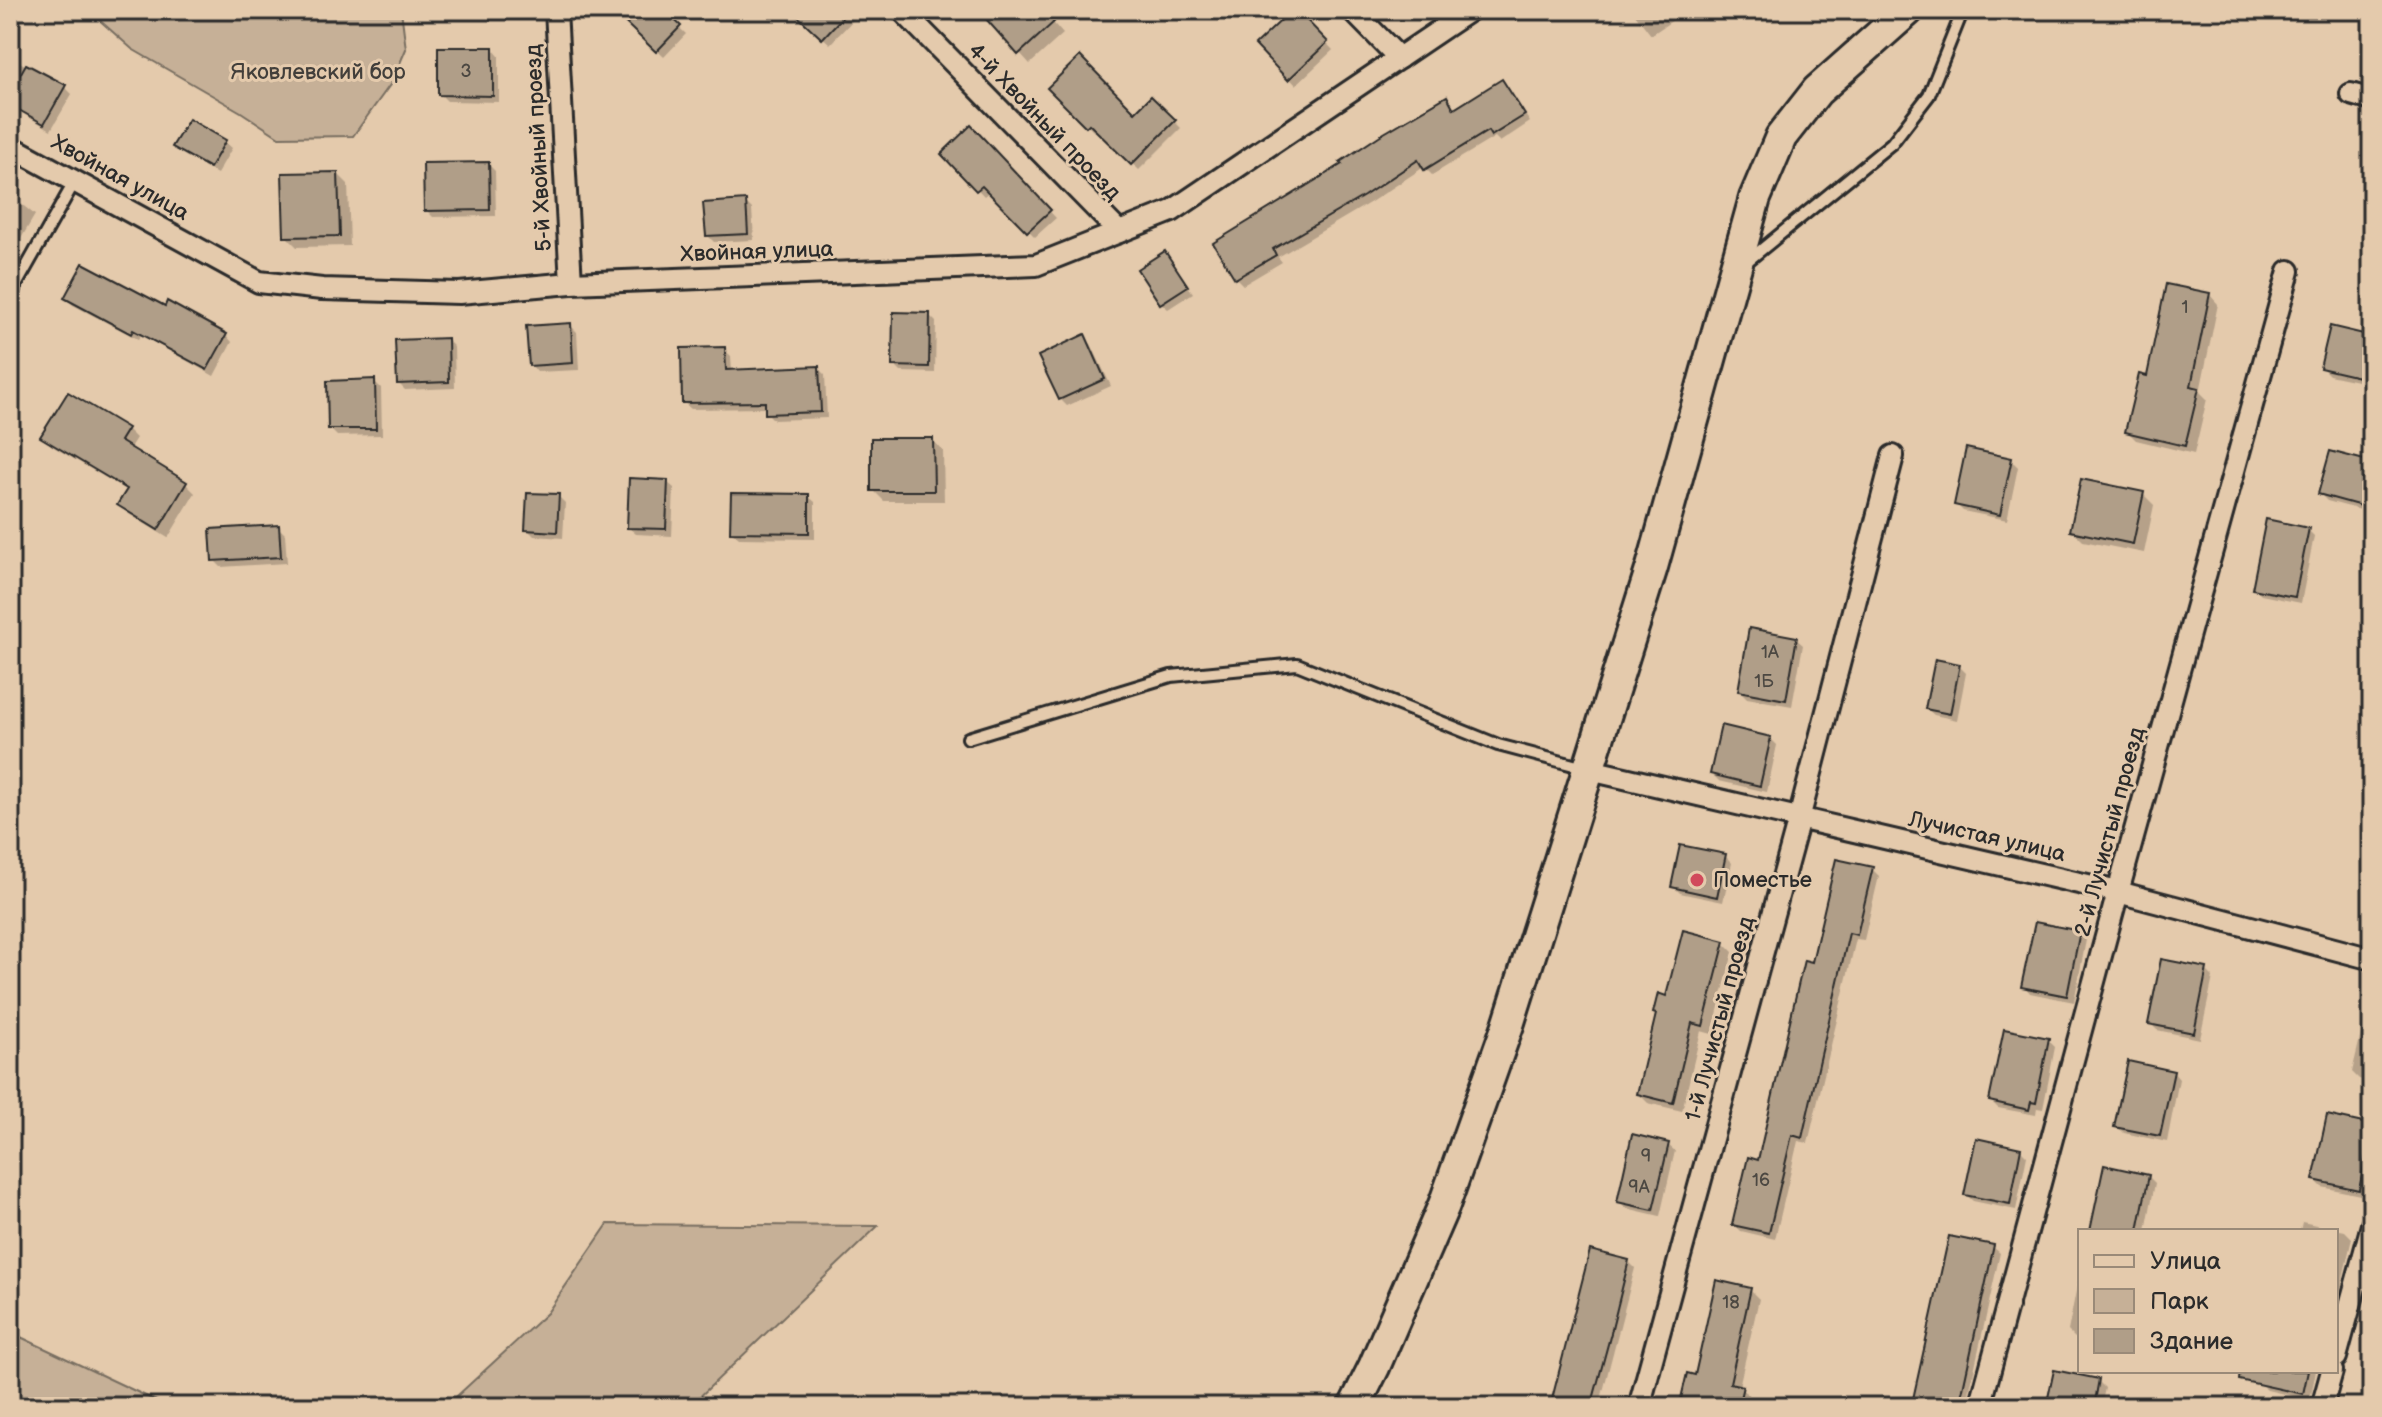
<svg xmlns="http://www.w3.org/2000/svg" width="2382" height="1417" font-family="'Balsamiq Sans',sans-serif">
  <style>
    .green { fill: #c6b097; stroke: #786e61; stroke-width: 2 }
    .shadow { fill: #0003 }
    .building { fill: #b09e88; stroke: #2b2b2b; stroke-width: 2 }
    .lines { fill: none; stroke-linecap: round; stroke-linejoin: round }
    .lane-casing { stroke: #2b2b2b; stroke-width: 16 }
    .street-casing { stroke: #2b2b2b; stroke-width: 26 }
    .secondary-casing { stroke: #2b2b2b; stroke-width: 36 }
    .lane { stroke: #e4caac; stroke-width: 10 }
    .street { stroke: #e4caac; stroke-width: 20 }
    .secondary { stroke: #e4caac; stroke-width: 30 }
    .poi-dot { fill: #d1495b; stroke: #e4caac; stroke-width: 3 }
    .labels { text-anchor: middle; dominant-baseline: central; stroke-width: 6; stroke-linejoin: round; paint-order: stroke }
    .number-label { font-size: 18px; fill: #4c4842 }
    .park-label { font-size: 22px; fill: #423f3b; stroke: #e4caac }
    .street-label { font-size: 22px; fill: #2b2b2b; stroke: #e4caac }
    .poi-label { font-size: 22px; fill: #2b2b2b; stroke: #e4caac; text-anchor: start }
  </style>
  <rect width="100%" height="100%" fill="#e4caac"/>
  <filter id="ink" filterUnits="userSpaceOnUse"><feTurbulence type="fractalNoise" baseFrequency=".0125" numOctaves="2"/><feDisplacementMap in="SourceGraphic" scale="16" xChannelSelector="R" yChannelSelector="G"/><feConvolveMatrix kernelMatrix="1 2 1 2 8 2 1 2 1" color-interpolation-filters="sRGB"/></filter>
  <g filter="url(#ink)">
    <g class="green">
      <path d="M88 10H401L406 49 392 82 353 136 279 137 241 112 132 49Z"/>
      <path d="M608 1224 878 1226 689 1407H445L547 1313Z"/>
      <path d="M10 1332 169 1407H10Z"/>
    </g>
    <g class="shadow">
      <path d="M633 10H661L686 34 664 57 624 19Z"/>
      <path d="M793 10H853L858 15 830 44Z"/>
      <path d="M981 10H1042L1063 34 1030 64Z"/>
      <path d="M1294 10 1333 50 1296 85 1258 45Z"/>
      <path d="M1632 10H1675L1679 16 1651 35Z"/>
      <path d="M493 49 499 56V102L447 101 440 94Z"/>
      <path d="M10 53 12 58 65 87 72 94 51 130 10 106Z"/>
      <path d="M1502 81 1530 122 1500 142 1495 137 1432 175 1424 167 1371 202 1278 257 1282 262 1243 285 1236 278 1446 98 1456 110Z"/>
      <path d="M1050 88 1135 114 1151 98 1181 128 1139 170 1097 129 1094 132Z"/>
      <path d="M190 121 225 142 232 148 217 174 182 154 175 147Z"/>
      <path d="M971 128 1056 218 1035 237 990 191 984 196 944 154Z"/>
      <path d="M488 164 495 171 496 216 433 217 426 210Z"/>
      <path d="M338 174 348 184 350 246 297 247 286 236Z"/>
      <path d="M10 195 35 215 10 257Z"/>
      <path d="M745 202 752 209 754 240 714 242 707 235Z"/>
      <path d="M1165 254 1193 293 1168 309 1161 303Z"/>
      <path d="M2209 294 2218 304 2200 392 2207 399 2194 454 2136 440 2127 431 2149 378Z"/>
      <path d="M66 298 226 335 232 342 214 376 141 335 138 339 73 305Z"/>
      <path d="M929 315 936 322 935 373 901 372 894 365Z"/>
      <path d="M570 325 577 332 579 370 537 372 531 365Z"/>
      <path d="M1084 337 1091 344 1111 386 1067 406 1060 399Z"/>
      <path d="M2372 338V384L2329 375 2322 368Z"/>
      <path d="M447 340 454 347 455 388 405 390 398 383Z"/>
      <path d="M724 349 731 356 732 372 818 368 825 375 827 418 774 420 767 413V408L691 409 684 403Z"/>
      <path d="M374 381 381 388 382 435 337 436 330 429Z"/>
      <path d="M127 429 136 438 129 449 186 484 195 493 168 538 129 514 120 505 128 491 52 446 43 437Z"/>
      <path d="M933 440 943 451 944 501H884L873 490Z"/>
      <path d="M2011 460 2018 467 2007 520 1963 511 1956 504Z"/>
      <path d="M2372 464V513L2327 501 2320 494Z"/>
      <path d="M667 482 674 488 672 536 636 534 629 528Z"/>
      <path d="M2143 494 2154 505 2144 553 2083 541 2072 530Z"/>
      <path d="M558 496 565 503 563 538 534 536 527 529Z"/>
      <path d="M808 496 815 502V539L739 538 732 532Z"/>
      <path d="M278 527 285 534 287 563 221 567 214 560Z"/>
      <path d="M2308 530 2314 536 2301 603 2261 595 2254 588Z"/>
      <path d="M1796 639 1803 645 1792 706 1747 698 1740 691Z"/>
      <path d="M1959 666 1966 673 1957 720 1934 715 1927 709Z"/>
      <path d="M1770 738 1777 745 1767 792 1719 781 1712 774Z"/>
      <path d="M1725 856 1732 863 1723 902 1680 893 1673 886Z"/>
      <path d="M1872 869 1879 876 1864 940 1856 939 1808 1143 1798 1141 1775 1239 1741 1231 1734 1224 1760 1162 1814 964Z"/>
      <path d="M2372 885V920L2365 913Z"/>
      <path d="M2079 933 2086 940 2074 1002 2030 993 2024 986Z"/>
      <path d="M1724 943 1733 952 1712 1034 1701 1031 1682 1111 1648 1103 1639 1094 1668 998Z"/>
      <path d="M2206 970 2213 977 2200 1039 2157 1030 2150 1023Z"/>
      <path d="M2364 1021 2372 1022V1082L2359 1079 2352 1072Z"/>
      <path d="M2048 1040 2055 1047 2043 1109 2037 1108 2036 1115 1998 1108 1991 1101Z"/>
      <path d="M2173 1072 2179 1079 2167 1142 2124 1133 2117 1126Z"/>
      <path d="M2328 1118 2372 1127V1165L2365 1196 2322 1187 2315 1180Z"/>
      <path d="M1668 1145 1675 1151 1660 1216 1626 1208 1619 1201Z"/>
      <path d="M2020 1149 2027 1156 2016 1210 1973 1201 1966 1195Z"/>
      <path d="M2148 1176 2155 1183 2146 1231H2093Z"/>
      <path d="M2302 1222 2345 1231 2352 1238 2338 1300 2336 1299V1231H2300Z"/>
      <path d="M1950 1238 1993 1247 2000 1253 1966 1407H1913Z"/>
      <path d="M1628 1261 1635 1268 1599 1407H1555Z"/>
      <path d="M2080 1271V1339L2075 1338 2068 1331Z"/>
      <path d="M1750 1290 1759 1299 1739 1387 1751 1397 1749 1407H1681Z"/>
      <path d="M2263 1371H2316L2310 1400 2267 1390 2260 1384Z"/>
      <path d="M2098 1381 2105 1388 2101 1407H2048Z"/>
    </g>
    <g class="building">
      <path d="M612 10H664L681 26 656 52Z"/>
      <path d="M791 10H849L822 39Z"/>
      <path d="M978 10H1043L1054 22 1018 55Z"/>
      <path d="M1292 10H1297L1328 42 1288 80 1255 45Z"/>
      <path d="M438 47H493V96L438 95Z"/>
      <path d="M1080 56 1135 112 1151 96 1176 120 1131 165 1089 124 1086 127 1047 88Z"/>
      <path d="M26 64 66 85 44 124 10 105V92Z"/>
      <path d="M1502 79 1525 115 1491 136 1488 131 1424 170 1418 160 1364 196 1273 249 1276 255 1235 279 1213 243 1342 164 1340 162 1379 136 1447 96 1454 109Z"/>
      <path d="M189 119 226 140 210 168 172 147Z"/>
      <path d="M971 125 1051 210 1027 232 982 186 976 191 941 154Z"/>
      <path d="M489 162 490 210 424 211 423 163Z"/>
      <path d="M338 172 340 236 284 237 282 173Z"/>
      <path d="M746 200 748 234 706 236 703 203Z"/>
      <path d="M1165 251 1188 286 1160 304 1137 269Z"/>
      <path d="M83 263 165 306 167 301 227 334 207 370 133 330 131 334 64 298Z"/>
      <path d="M2166 284 2210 293 2191 386 2199 388 2185 446 2125 432 2139 374 2147 376Z"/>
      <path d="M893 312 930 313 929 367 892 366Z"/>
      <path d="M571 323 573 363 529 366 526 326Z"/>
      <path d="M2330 326 2372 336V380L2320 368Z"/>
      <path d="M1085 334 1105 379 1059 400 1038 356Z"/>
      <path d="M448 338 449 382 397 384 395 340Z"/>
      <path d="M725 347 726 370 819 366 821 412 765 414V402L682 403 681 348Z"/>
      <path d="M375 379 376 429H328L327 381Z"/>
      <path d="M68 392 128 428 120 441 187 482 158 530 117 505 127 489 40 437Z"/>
      <path d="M871 438H933L934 491H871Z"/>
      <path d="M1966 448 2012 458 2000 515 1954 505Z"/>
      <path d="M2330 451 2372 462V509L2318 494Z"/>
      <path d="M629 478 668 480 666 529 627 528Z"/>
      <path d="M2081 479 2144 492 2133 544 2070 531Z"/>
      <path d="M527 493 559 494 557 532 525 530Z"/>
      <path d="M731 493 809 494V533L730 532Z"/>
      <path d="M2266 519 2309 528 2295 597 2252 589Z"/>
      <path d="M279 525 281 557 212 561 210 529Z"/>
      <path d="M1749 628 1797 637 1786 700 1738 691Z"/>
      <path d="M1935 659 1960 664 1950 714 1925 709Z"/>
      <path d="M1721 725 1771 737 1760 786 1710 774Z"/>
      <path d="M1680 845 1726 854 1717 897 1671 887Z"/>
      <path d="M1836 859 1873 867 1857 935 1849 933 1802 1138 1792 1135 1769 1233 1732 1225 1748 1157 1758 1160 1804 960 1812 962Z"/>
      <path d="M2035 922 2080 931 2067 996 2021 987Z"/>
      <path d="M1683 930 1725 941 1703 1026 1692 1023 1673 1103 1637 1094 1656 1014 1653 1013 1658 993 1666 996Z"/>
      <path d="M2161 959 2207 968 2194 1033 2148 1024Z"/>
      <path d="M2004 1029 2049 1038 2036 1103 2031 1102 2029 1110 1989 1101Z"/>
      <path d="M2128 1061 2174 1071 2160 1136 2114 1127Z"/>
      <path d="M2327 1115 2372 1125 2359 1190 2313 1180Z"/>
      <path d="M1632 1134 1669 1143 1653 1210 1617 1202Z"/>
      <path d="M1976 1138 2021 1148 2010 1204 1964 1195Z"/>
      <path d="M2104 1165 2149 1175 2138 1231H2090Z"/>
      <path d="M1949 1236 1994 1245 1959 1407 1913 1399Z"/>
      <path d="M1590 1250 1629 1260 1611 1333 1591 1407H1550Z"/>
      <path d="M1716 1280 1751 1288 1730 1383 1743 1386 1738 1407H1679L1687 1373 1695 1375Z"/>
      <path d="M2054 1370 2099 1379 2094 1407H2046Z"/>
      <path d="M2240 1371H2308L2303 1394 2239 1380Z"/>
    </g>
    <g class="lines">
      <g class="lane-casing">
        <g id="lane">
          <path d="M1745 263 1892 143 1929 95 1963 10"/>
          <path d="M10 296 75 181"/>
          <path d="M968 738 1171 676 1297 664 1498 745 1585 768"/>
        </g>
      </g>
      <g class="street-casing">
        <g id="street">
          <path d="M556 10 571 283"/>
          <path d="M902 10 1119 232"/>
          <path d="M1352 10 1399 58"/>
          <path d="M2351 94 2372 100"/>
          <path d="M10 146 259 282 322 289 459 293 571 283 1036 265 1172 211 1470 10"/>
          <path d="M1590 770 2118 892 2372 959"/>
          <path d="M2336 1357 2372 1225"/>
          <path d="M1639 1407 1799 819 1893 456"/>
          <path d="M1980 1407 2118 892 2289 271"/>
          <path d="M2322 1407 2332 1371"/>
        </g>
      </g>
      <g class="secondary-casing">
        <path id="secondary" d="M1354 1407 1374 1367 1444 1205 1508 1025 1652 567 1755 198 1781 137 1817 91 1908 10"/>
      </g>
      <use href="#lane" class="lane"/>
      <use href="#street" class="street"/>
      <use href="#secondary" class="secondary"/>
    </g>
  </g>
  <circle class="poi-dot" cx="1697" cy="880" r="8"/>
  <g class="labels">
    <g class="number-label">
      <text x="466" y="71">3</text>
      <text x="2185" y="307">1</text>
      <text x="1770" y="652">1А</text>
      <text x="1764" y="681">1Б</text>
      <text x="1646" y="1156">9</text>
      <text x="1761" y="1180">16</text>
      <text x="1639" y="1187">9А</text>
      <text x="1731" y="1302">18</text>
    </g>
    <g class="park-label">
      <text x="318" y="72">Яковлевский бор</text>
    </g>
    <g class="street-label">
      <text transform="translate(1044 122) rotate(46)">4-й Хвойный проезд</text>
      <text transform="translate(539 148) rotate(-93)">5-й Хвойный проезд</text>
      <text transform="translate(120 178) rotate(29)">Хвойная улица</text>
      <text transform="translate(757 252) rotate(-2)">Хвойная улица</text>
      <text transform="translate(2110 832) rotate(-75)">2-й Лучистый проезд</text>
      <text transform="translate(1987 837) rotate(13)">Лучистая улица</text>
      <text transform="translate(1720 1019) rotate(-75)">1-й Лучистый проезд</text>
    </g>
    <g class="poi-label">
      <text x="1713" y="880">Поместье</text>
    </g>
  </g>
  <rect width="2382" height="1417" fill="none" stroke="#e4caac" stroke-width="40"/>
  <rect x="20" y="20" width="2342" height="1377" fill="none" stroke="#2b2b2b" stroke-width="3" filter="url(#ink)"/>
  <rect x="2078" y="1229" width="260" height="144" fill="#e4caac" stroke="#9a8a78" stroke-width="2"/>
  <rect x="2094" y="1255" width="40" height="12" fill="#e4caac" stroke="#9a8a78" stroke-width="2"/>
  <text x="2150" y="1269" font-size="24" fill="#2b2b2b">Улица</text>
  <rect x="2094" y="1289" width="40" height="24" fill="#c6b097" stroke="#9a8a78" stroke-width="2"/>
  <text x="2150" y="1309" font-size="24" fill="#2b2b2b">Парк</text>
  <rect x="2094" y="1329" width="40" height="24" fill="#b09e88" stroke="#9a8a78" stroke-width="2"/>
  <text x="2150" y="1349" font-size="24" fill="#2b2b2b">Здание</text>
</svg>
